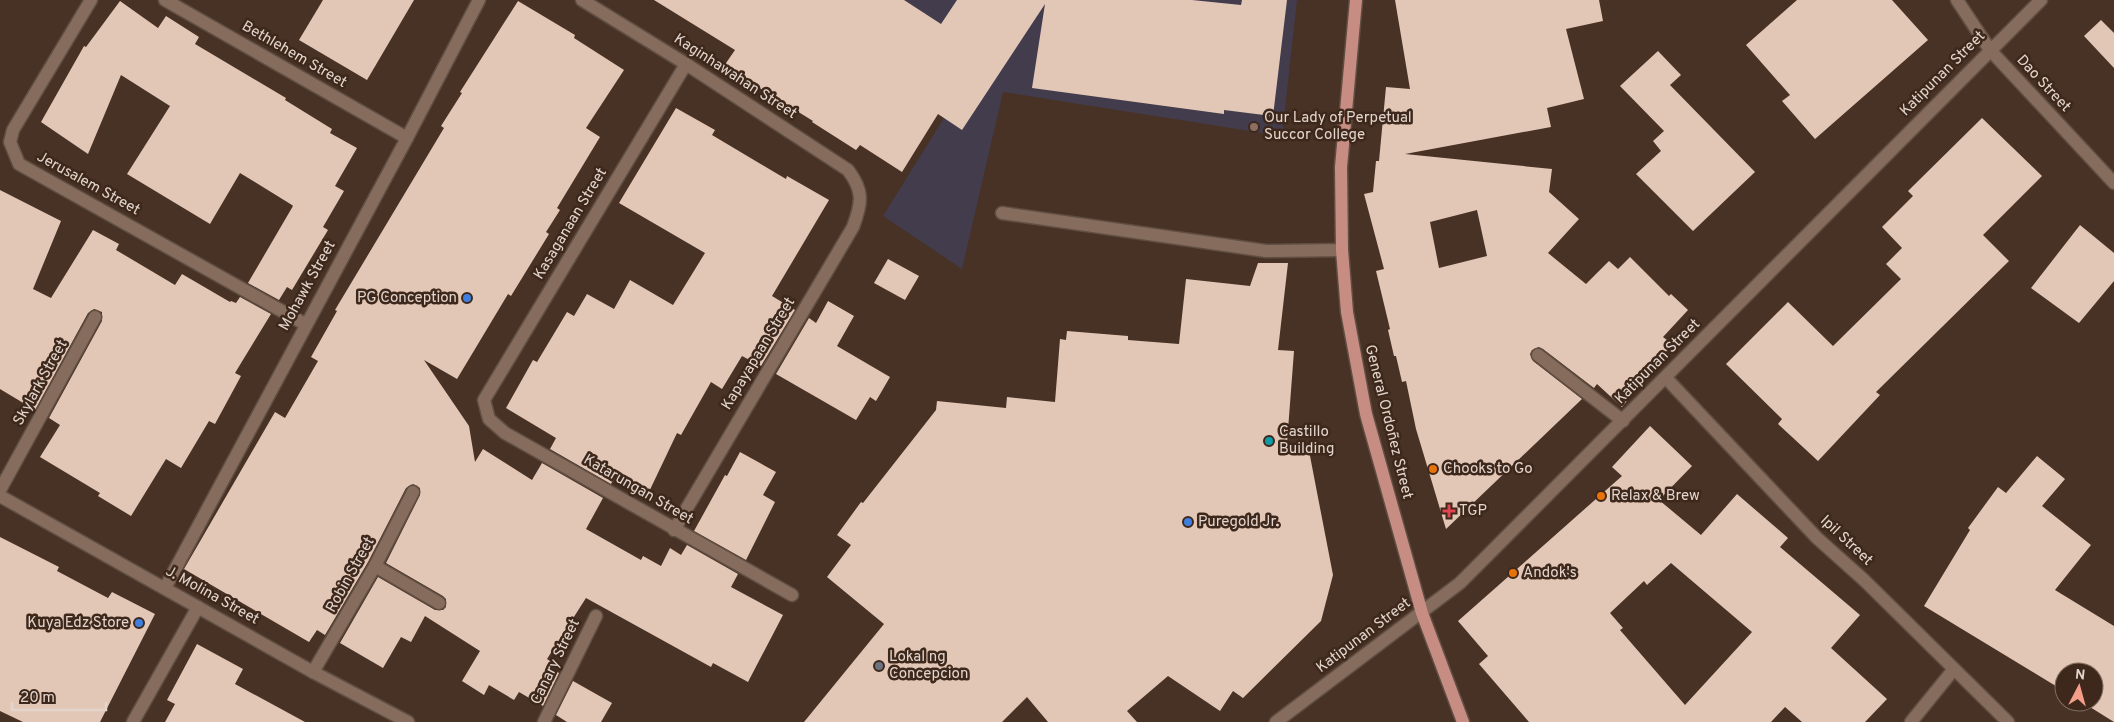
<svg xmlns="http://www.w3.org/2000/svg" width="2114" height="722" font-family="Overpass,sans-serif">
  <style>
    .education { fill: #423c4d }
    .building { fill: #e3c7b6; fill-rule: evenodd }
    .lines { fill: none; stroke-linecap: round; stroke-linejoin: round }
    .minor-casing { stroke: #604e43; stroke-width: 15 }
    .major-casing { stroke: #604e43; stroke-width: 15 }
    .minor { stroke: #856c5d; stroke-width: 12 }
    .major { stroke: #c78d83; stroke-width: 12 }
    .education-dot { fill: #8d6e63; stroke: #3d281b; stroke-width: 2 }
    .shop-dot { fill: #3f7fe0; stroke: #3d281b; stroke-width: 2 }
    .culture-dot { fill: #0f9aa8; stroke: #3d281b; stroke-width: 2 }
    .food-dot { fill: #e8710a; stroke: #3d281b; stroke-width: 2 }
    .health-dot { fill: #e0444e; stroke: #3d281b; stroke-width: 2 }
    .worship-dot { fill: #6b7280; stroke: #3d281b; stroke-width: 2 }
    .labels { text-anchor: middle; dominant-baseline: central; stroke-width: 5; stroke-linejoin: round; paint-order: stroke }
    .street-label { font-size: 15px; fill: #e3d5cd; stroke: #3d281b }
    .poi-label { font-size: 15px; fill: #e3d5cd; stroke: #3d281b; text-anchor: start }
  </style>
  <rect width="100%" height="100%" fill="#483225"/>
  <path class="education" d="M762 0H1297L1282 136 1003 92 962 269 883 216 944 118Z"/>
  <g class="building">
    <path d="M323 0H414L367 80 299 40Z"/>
    <path d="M654 0H904L941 24 957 0H1192L1241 5 1242 0H1287L1273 116 1224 110V114L1032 88 1045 4 962 130 938 114 902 172 860 145 856 150 812 122 813 121 724 66 735 50Z"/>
    <path d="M1395 0H1599L1603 21 1566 29 1584 99 1547 108 1551 127 1405 154 1552 169 1549 192 1579 219 1548 253 1586 284 1609 261 1618 269 1630 257 1669 296 1671 294 1688 310 1663 337 1672 344 1622 407 1597 384 1594 388 1543 349 1539 347 1532 350 1530 354 1533 361 1582 399 1446 529 1416 429 1406 381 1402 382 1396 356H1394L1388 330 1390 329 1376 271 1384 269 1364 194 1373 192 1376 161H1379L1386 87 1410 89ZM1477 210 1487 256 1439 268 1430 222Z"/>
    <path d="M1797 0H1892L1928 40 1815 139 1782 101 1790 95 1746 45Z"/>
    <path d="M120 1 158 28 166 16 199 37 195 44 286 98 285 100 332 129 330 133 357 148 335 186 344 191 323 227 328 230 292 290 287 287 279 300 248 283 293 206 292 205 240 173 210 224 127 174 170 106 121 75 88 154 41 122 84 46 86 47Z"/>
    <path d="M518 1 575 35 574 38 624 70 586 128 600 137 557 208 560 210 546 232 549 234 511 296 508 294 457 379 424 360 469 426 475 462 483 449 532 480 542 463 603 498 586 529 641 560 643 556 661 566 670 548 681 555 687 545 738 574 731 587 783 615 748 682 713 663 711 667 586 598 547 659 553 663 550 667 559 673 543 706 519 692 514 700 489 685 484 695 462 681 480 651 425 616 411 642 401 637 383 668 340 643 378 577 435 610H443L446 607V599L443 596 386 563 420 495V488L413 484 406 488 368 562 325 635 317 630 309 642 184 569 275 412 285 418 318 361 311 357 337 311 335 310 444 128 441 126 462 93 460 92Z"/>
    <path d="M2101 20 2114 33V68L2084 36Z"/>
    <path d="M1658 51 1681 75 1670 85 1755 172 1693 231 1636 174 1661 151 1653 141 1664 131 1620 86Z"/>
    <path d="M676 108 715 130 712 135 786 179 787 176 829 200 772 296 795 310 761 366 742 356 722 389 711 382 681 435 677 433 647 496 613 480 611 484 550 449 556 438 506 408 533 360 537 362 567 312 574 316 587 294 614 309 630 280 673 305 705 253 619 203Z"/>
    <path d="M1982 118 2042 176 1983 235 2009 261 1876 392 1880 395 1818 461 1778 424 1782 419 1726 364 1788 302 1833 346 1901 279 1886 264 1902 248 1882 227 1913 196 1908 191Z"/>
    <path d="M0 190 61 221 33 289 51 298 93 230 119 244 116 250 175 285 182 274 230 302 231 301 236 303 240 297 271 314 235 373 241 376 215 424 209 421 181 468 166 459 131 516 98 496 100 493 40 457 60 425 49 418 102 321V312L94 309 88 313 35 410 0 389Z"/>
    <path d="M2080 225 2114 253V281L2079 323 2031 288Z"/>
    <path d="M888 259 919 276 905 300 874 283Z"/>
    <path d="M1258 263H1288L1278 350 1294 351 1287 443 1310 445V456L1333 575 1321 621 1243 698 1233 691 1220 711 1168 676 1127 711 1137 722H1048L1027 697 1002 722H804L884 624 827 577 851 545 837 535 861 502 863 503 936 410 937 401 1006 408 1007 397 1055 402 1060 339 1066 340 1067 331 1128 336V340L1179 344 1186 279 1250 286Z"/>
    <path d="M828 301 854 316 837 346 890 377 876 401 870 397 856 420 776 374 809 318 816 323Z"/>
    <path d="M1650 426 1692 466 1659 500 1701 535 1737 494 1788 538 1780 547 1860 615 1831 648 1887 699 1865 722H1802L1785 707 1771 722H1529L1479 664 1488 656 1458 621 1622 476 1612 467ZM1671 563 1752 632 1685 705 1620 630 1623 628 1610 613 1644 581 1647 585Z"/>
    <path d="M740 452 776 472 763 495 775 502 746 560 694 531 725 475 727 476Z"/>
    <path d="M2037 456 2065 479 2042 506 2091 545 2055 590 2114 626V722L2082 702H2094V672H2064V691L1924 606 1970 530 1968 528 1998 487 2006 493Z"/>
    <path d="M0 537 59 567 57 571 108 598 112 592 155 614 100 722H23L0 711Z"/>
    <path d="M197 644 243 669 235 684 305 722H165L175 704 167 700Z"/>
    <path d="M573 681 612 703 601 722H567L556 715Z"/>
  </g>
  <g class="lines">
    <g class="minor-casing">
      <g id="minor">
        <path d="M91 0 13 130 10 142 19 164 305 324"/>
        <path d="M165 0 407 138"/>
        <path d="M582 0 686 64 848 170C864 191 862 203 853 227L674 530"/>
        <path d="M1957 0 1990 50 2114 183"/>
        <path d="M686 64 484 400 489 419 505 433 792 595"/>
        <path d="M1002 213 1266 251 1342 250"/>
        <path d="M1538 355 1623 421"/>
        <path d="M1666 378 1817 538 1864 580 2008 722"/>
        <path d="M0 490 95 317"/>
        <path d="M0 496 313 672 408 722"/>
        <path d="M375 566 439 603"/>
        <path d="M165 588 407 138 479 0"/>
        <path d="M313 672 375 566 413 492"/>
        <path d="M133 722 198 607"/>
        <path d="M544 722 596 616"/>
        <path d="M1276 722 1460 583 2041 0"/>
        <path d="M1911 722 1954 669"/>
      </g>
    </g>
    <g class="major-casing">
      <path id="major" d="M1356 0 1341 167 1342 250 1347 312 1366 414 1422 613 1463 722"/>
    </g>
    <use href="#minor" class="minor"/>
    <use href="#major" class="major"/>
  </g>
  <circle class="education-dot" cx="1254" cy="127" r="5"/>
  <g class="shop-dot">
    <circle cx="467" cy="298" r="5"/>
    <circle cx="1188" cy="522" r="5"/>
    <circle cx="139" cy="623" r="5"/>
  </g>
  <circle class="culture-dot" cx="1269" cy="441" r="5"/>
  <g class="food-dot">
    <circle cx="1433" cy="469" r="5"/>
    <circle cx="1601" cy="496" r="5"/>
    <circle cx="1513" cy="573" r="5"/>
  </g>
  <path class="health-dot" d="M1446.5 503.5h5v5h5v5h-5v5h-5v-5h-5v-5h5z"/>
  <circle class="worship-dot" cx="879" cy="666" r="5"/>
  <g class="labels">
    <g class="street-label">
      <text transform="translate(294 55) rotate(30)">Bethlehem Street</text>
      <text transform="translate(1943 74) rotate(-45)">Katipunan Street</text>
      <text transform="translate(735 77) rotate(33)">Kaginhawahan Street</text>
      <text transform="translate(2043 84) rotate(47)">Dao Street</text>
      <text transform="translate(88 184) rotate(29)">Jerusalem Street</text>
      <text transform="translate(571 224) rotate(-59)">Kasaganaan Street</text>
      <text transform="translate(308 286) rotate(-61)">Mohawk Street</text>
      <text transform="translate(759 354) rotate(-59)">Kapayapaan Street</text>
      <text transform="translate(1658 362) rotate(-45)">Katipunan Street</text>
      <text transform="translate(41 383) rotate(-61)">Skylark Street</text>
      <text transform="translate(1388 422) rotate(76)">General Ordoñez Street</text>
      <text transform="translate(638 490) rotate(30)">Katarungan Street</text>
      <text transform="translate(1846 541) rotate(43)">Ipil Street</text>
      <text transform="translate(351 575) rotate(-61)">Robin Street</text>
      <text transform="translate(212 596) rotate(29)">J. Molina Street</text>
      <text transform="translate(1364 636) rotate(-37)">Katipunan Street</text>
      <text transform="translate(556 662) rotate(-64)">Canary Street</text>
    </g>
    <g class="poi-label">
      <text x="1264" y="118">Our Lady of Perpetual<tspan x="1264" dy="17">Succor College</tspan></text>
      <text x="457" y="298" text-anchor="end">PG Conception</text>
      <text x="1279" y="432">Castillo<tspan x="1279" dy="17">Building</tspan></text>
      <text x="1443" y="469">Chooks to Go</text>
      <text x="1611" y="496">Relax &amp; Brew</text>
      <text x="1459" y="511">TGP</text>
      <text x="1198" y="522">Puregold Jr.</text>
      <text x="1523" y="573">Andok's</text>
      <text x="129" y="623" text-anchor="end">Kuya Edz Store</text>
      <text x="889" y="657">Lokal ng<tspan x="889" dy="17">Concepcion</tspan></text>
    </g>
  </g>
  <g transform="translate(2079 687) rotate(6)"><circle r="24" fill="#3d281b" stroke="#7f6d62"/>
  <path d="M0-4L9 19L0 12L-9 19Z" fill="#f49e89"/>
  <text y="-8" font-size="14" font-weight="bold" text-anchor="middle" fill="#e3d5cd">N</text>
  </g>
  <path d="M12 702v8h94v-8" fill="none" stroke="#e3d5cd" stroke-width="2.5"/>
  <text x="20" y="702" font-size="15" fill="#e3d5cd" stroke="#3d281b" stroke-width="4" paint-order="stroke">20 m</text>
</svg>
